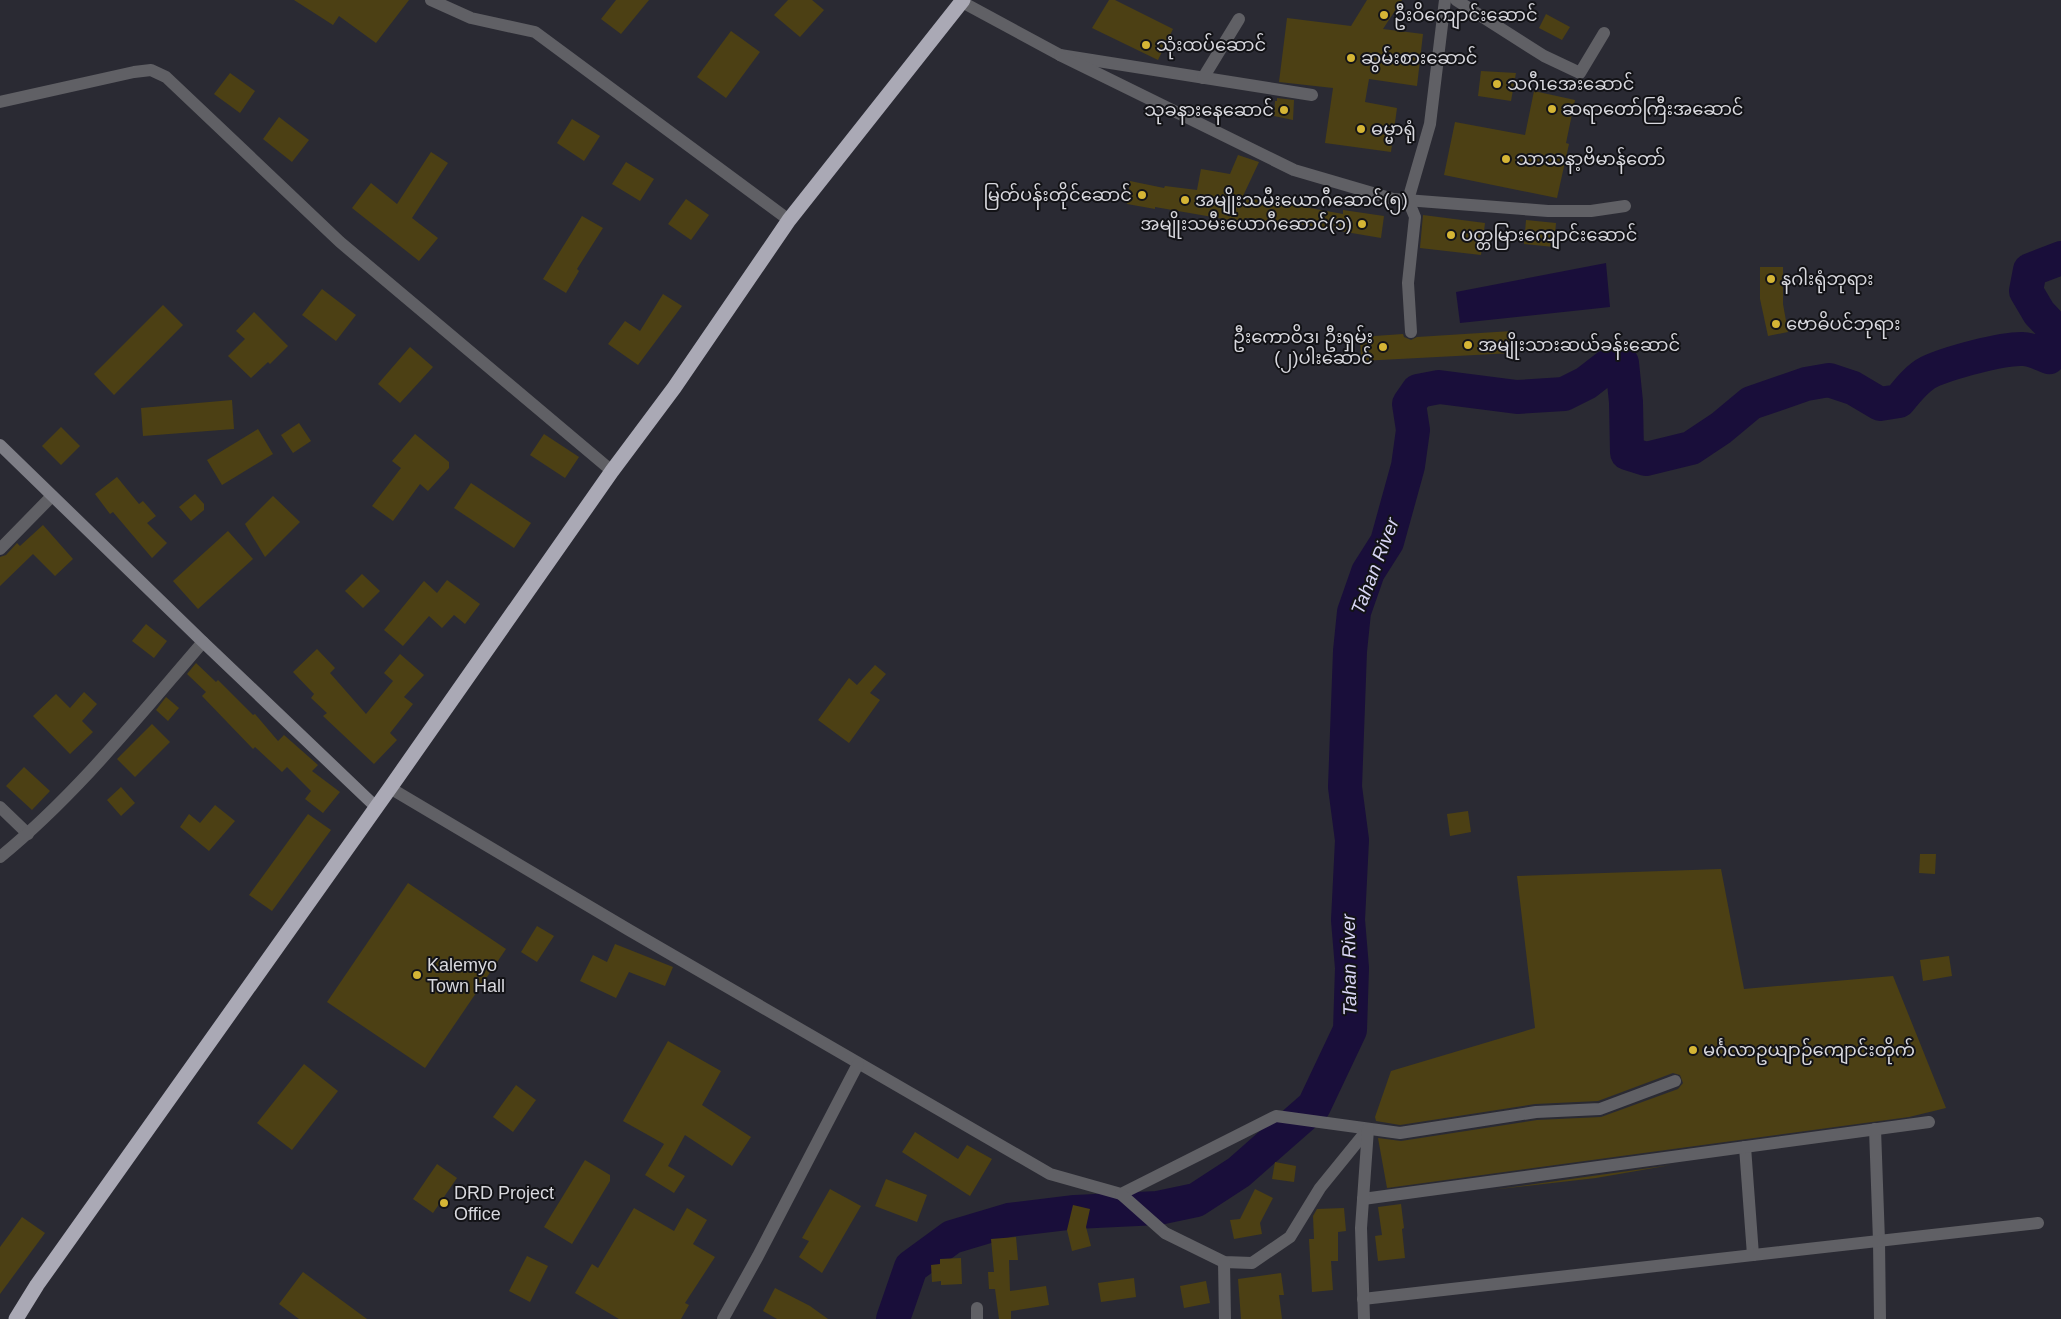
<svg xmlns="http://www.w3.org/2000/svg" width="2061" height="1319" font-family="Arial,'Noto Sans Myanmar',sans-serif">
  <style>
    .water { fill: #190e3a }
    .lines { fill: none; stroke-linecap: round; stroke-linejoin: round }
    .river { stroke: #190e3a; stroke-width: 34 }
    .building { fill: #4c4014 }
    .street { stroke: #606065; stroke-width: 12 }
    .secondary { stroke: #7e7e86; stroke-width: 12 }
    .highway { stroke: #aaa9b5; stroke-width: 15 }
    .poi-dot { fill: #d5b535; stroke: #131317; stroke-width: 2 }
    .labels { text-anchor: middle; dominant-baseline: central; stroke-width: 4; stroke-linejoin: round; paint-order: stroke }
    .poi-label { font-size: 18px; fill: #d8d8de; stroke: #131317; text-anchor: start }
    .water-label { font-size: 19px; font-style: italic; fill: #d8d5f5; stroke: #131317 }
  </style>
  <rect width="100%" height="100%" fill="#2a2a33"/>
  <path class="water" d="M1606 263 1610 307 1460 323 1456 292Z"/>
  <g class="lines">
    <path class="river" d="M893 1319 911 1267 952 1237 1009 1220 1075 1212 1158 1208 1196 1200 1239 1172 1314 1106 1350 1030 1352 968 1348 920 1352 840 1345 787 1350 651 1354 612 1368 572 1387 542 1408 466 1413 430 1409 404 1418 391 1439 387 1517 397 1564 394 1586 383 1608 366 1622 363 1626 402 1627 453 1646 459 1691 448 1721 428 1751 403 1806 384 1829 380 1853 388 1880 404 1899 401C1907 391 1917 378 1929 372 1948 363 2003 348 2023 349 2031 349 2041 354 2049 357L2059 348 2056 331 2039 313 2026 291 2030 270 2061 258"/>
  </g>
  <g class="building">
    <path d="M294 0H409L376 43 339 16 333 25Z"/>
    <path d="M616 0H649L621 34 601 19Z"/>
    <path d="M788 0H812L824 10 800 37 774 15Z"/>
    <path d="M1109 0H1115L1173 29 1158 60 1092 28Z"/>
    <path d="M1367 0H1402L1383 29 1423 34 1417 86 1369 79 1365 102 1397 108 1391 152 1325 143 1333 88 1279 82 1287 18 1351 26Z"/>
    <path d="M1546 14 1570 27 1562 40 1539 28Z"/>
    <path d="M731 31 760 52 726 98 697 77Z"/>
    <path d="M1481 71 1516 73 1511 101 1478 96Z"/>
    <path d="M230 73 255 91 240 113 214 94Z"/>
    <path d="M1534 91 1575 100 1566 143 1569 144 1557 198 1444 175 1455 122 1525 135Z"/>
    <path d="M1277 98 1294 100 1293 120 1274 116 1275 101H1277Z"/>
    <path d="M279 117 309 140 292 162 263 139Z"/>
    <path d="M572 119 600 136 584 161 557 143Z"/>
    <path d="M431 152 448 163 412 218 438 238 419 261 352 208 371 183 397 204Z"/>
    <path d="M1238 155 1259 162 1243 196 1343 214V210L1384 216 1381 238 1293 223 1292 226 1247 218V223L1155 207V209L1127 204 1130 181 1164 188 1165 186 1197 190 1201 169 1230 174Z"/>
    <path d="M626 162 654 179 640 201 612 184Z"/>
    <path d="M686 199 709 215 691 240 668 224Z"/>
    <path d="M1423 215 1485 223 1481 255 1420 248Z"/>
    <path d="M582 216 603 228 577 269 579 271 566 293 543 279Z"/>
    <path d="M1526 220 1556 223 1554 247 1524 244Z"/>
    <path d="M1760 267H1783V304L1788 332 1768 336 1760 299Z"/>
    <path d="M322 289 356 315 336 341 302 315Z"/>
    <path d="M663 294 682 306 638 365 608 344 625 321 640 331Z"/>
    <path d="M163 305 183 325 114 395 94 374Z"/>
    <path d="M254 312 288 346 270 364 268 362 251 378 228 356 245 339 236 331Z"/>
    <path d="M1512 331 1513 353 1361 361 1360 337 1403 334 1404 337 1411 340 1417 337Z"/>
    <path d="M410 347 433 367 400 403 378 384Z"/>
    <path d="M232 400 234 429 143 436 141 408Z"/>
    <path d="M299 423 311 441 293 453 281 435Z"/>
    <path d="M61 427 80 446 61 465 42 446Z"/>
    <path d="M258 429 273 454 222 485 207 460Z"/>
    <path d="M415 434 449 462V468L428 491 420 484 393 521 372 506 401 468 392 461Z"/>
    <path d="M544 434 579 457 565 478 530 455Z"/>
    <path d="M117 477 139 504 143 501 156 516 147 523 167 543 152 558 113 512 110 514 95 494Z"/>
    <path d="M471 483 531 523 514 548 454 508Z"/>
    <path d="M195 494 204 504V510L191 521 179 507Z"/>
    <path d="M273 496 300 522 265 557 245 524Z"/>
    <path d="M43 525 73 559 55 576 33 554 0 586V557L6 555 17 543 20 546Z"/>
    <path d="M228 531 253 559 198 609 173 581Z"/>
    <path d="M362 574 380 591 363 608 345 591Z"/>
    <path d="M447 580 480 604 465 624 454 615 442 628 429 616 403 646 384 630 424 581 437 593Z"/>
    <path d="M146 624 167 641 154 658 132 641Z"/>
    <path d="M317 649 335 668 330 673 366 714 393 681 384 673 400 654 424 675 404 697 413 704 390 733 397 740 374 764 323 716 327 713 311 698 314 694 293 672Z"/>
    <path d="M196 663 216 682 218 680 253 715 255 714 278 741 284 735 318 765 312 771 340 792 323 813 305 799 311 791 287 767 282 772 255 747 253 749 202 696 206 692 187 674Z"/>
    <path d="M875 665 886 674 870 693 880 700 849 743 818 720 849 678 857 685Z"/>
    <path d="M84 692 97 704 82 721 93 732 70 754 33 716 56 694 70 708Z"/>
    <path d="M166 697 179 708 168 721 156 710Z"/>
    <path d="M152 724 170 742 135 777 117 759Z"/>
    <path d="M24 767 50 791 32 810 6 786Z"/>
    <path d="M121 787 135 803 121 816 107 800Z"/>
    <path d="M215 805 235 821 209 851 180 827 189 814 200 823Z"/>
    <path d="M1468 811 1471 832 1450 836 1447 814Z"/>
    <path d="M308 814 331 830 272 911 249 895Z"/>
    <path d="M1920 854H1936L1935 874 1919 873Z"/>
    <path d="M1721 869 1744 989 1893 976 1946 1108 1909 1117 1387 1188 1378 1138 1401 1141 1537 1120 1601 1117 1678 1089 1683 1083 1680 1075 1673 1073 1598 1101 1535 1104 1400 1125 1376 1121 1375 1117 1391 1071 1535 1028 1517 876Z"/>
    <path d="M408 883 506 949 425 1068 327 1002Z"/>
    <path d="M537 926 554 936 537 962 521 952Z"/>
    <path d="M615 944 673 967 665 986 629 972 616 998 580 981 593 955 607 962Z"/>
    <path d="M1949 956 1952 976 1923 981 1920 960Z"/>
    <path d="M668 1041 721 1071 702 1105 751 1137 732 1166 685 1135 668 1166 685 1176 674 1193 645 1175 664 1144 623 1121Z"/>
    <path d="M304 1064 338 1091 292 1150 257 1123Z"/>
    <path d="M516 1085 536 1100 513 1132 493 1117Z"/>
    <path d="M915 1132 958 1159 967 1145 992 1159 970 1196 902 1152Z"/>
    <path d="M585 1160 610 1175V1181L572 1244 544 1227Z"/>
    <path d="M1275 1162 1296 1166 1294 1182 1272 1179Z"/>
    <path d="M437 1164 457 1178 433 1213 413 1199Z"/>
    <path d="M1671 1165 1596 1178 1491 1190Z"/>
    <path d="M886 1179 927 1195 917 1222 875 1206Z"/>
    <path d="M830 1189 861 1206 822 1273 799 1257 809 1241 802 1238Z"/>
    <path d="M1255 1189 1273 1198 1260 1223 1262 1234 1234 1239 1230 1220 1240 1219Z"/>
    <path d="M1401 1204 1404 1228 1402 1229 1405 1258 1378 1261 1375 1236 1382 1235 1378 1207Z"/>
    <path d="M1073 1205 1090 1209 1086 1227 1091 1246 1072 1251 1067 1230Z"/>
    <path d="M634 1208 674 1231 687 1208 707 1220 693 1244 715 1257 685 1303 689 1305 681 1319H619L575 1293 592 1264 598 1268Z"/>
    <path d="M1344 1208 1346 1231 1338 1232V1261H1331L1333 1290 1312 1292 1309 1239H1314L1313 1216 1317 1209Z"/>
    <path d="M22 1217 45 1233 0 1294V1247Z"/>
    <path d="M1016 1237 1018 1260H1009L1010 1291 1046 1286 1049 1305 1011 1311V1319H999L995 1289H989L988 1272H994L991 1239Z"/>
    <path d="M527 1256 548 1266 530 1302 509 1291Z"/>
    <path d="M961 1258 962 1284 941 1285V1281L932 1282 931 1265 940 1264V1259Z"/>
    <path d="M303 1272 367 1319H299L279 1304Z"/>
    <path d="M1281 1273 1284 1295H1279L1282 1319H1241L1238 1279Z"/>
    <path d="M1134 1278 1136 1297 1101 1302 1098 1283Z"/>
    <path d="M1206 1281 1210 1303 1184 1308 1180 1286Z"/>
    <path d="M775 1288 810 1306 828 1319H777L763 1311Z"/>
  </g>
  <g class="lines">
    <g class="street">
      <path d="M431 0 471 18 535 32 789 220"/>
      <path d="M1456 0 1544 56 1580 73 1604 33"/>
      <path d="M962 2 1060 55 1312 95"/>
      <path d="M1060 55 1294 170 1393 199 1548 211H1591L1625 206"/>
      <path d="M1203 78 1239 19"/>
      <path d="M0 102 134 72 151 70 166 77 340 242 612 471"/>
      <path d="M1411 332 1408 283 1415 217 1408 200 1430 124 1445 0"/>
      <path d="M0 549 52 496"/>
      <path d="M390 788 629 930 1050 1174 1121 1194 1276 1116 1400 1133 1536 1112 1600 1109 1675 1081"/>
      <path d="M0 807 28 834"/>
      <path d="M0 857C76 795 139 716 203 642"/>
      <path d="M1875 1129 1879 1241 1880 1319"/>
      <path d="M1745 1147 1753 1255"/>
      <path d="M1121 1194 1165 1233 1224 1262 1252 1263 1290 1237 1320 1188 1368 1129"/>
      <path d="M1363 1199 1929 1122"/>
      <path d="M1224 1262 1225 1319"/>
      <path d="M1363 1299 2038 1223"/>
      <path d="M723 1319 758 1256 858 1064"/>
      <path d="M977 1319V1308"/>
      <path d="M1364 1319 1361 1228 1368 1129"/>
    </g>
    <path class="secondary" d="M0 445 203 642 376 807"/>
    <path class="highway" d="M16 1319 37 1285 390 788 612 471 674 388 789 220 963 0"/>
  </g>
  <g class="poi-dot">
    <circle cx="1384" cy="15" r="5"/>
    <circle cx="1146" cy="45" r="5"/>
    <circle cx="1351" cy="58" r="5"/>
    <circle cx="1497" cy="84" r="5"/>
    <circle cx="1552" cy="109" r="5"/>
    <circle cx="1284" cy="110" r="5"/>
    <circle cx="1361" cy="129" r="5"/>
    <circle cx="1506" cy="159" r="5"/>
    <circle cx="1142" cy="195" r="5"/>
    <circle cx="1185" cy="200" r="5"/>
    <circle cx="1362" cy="224" r="5"/>
    <circle cx="1451" cy="235" r="5"/>
    <circle cx="1771" cy="279" r="5"/>
    <circle cx="1776" cy="324" r="5"/>
    <circle cx="1468" cy="345" r="5"/>
    <circle cx="1383" cy="347" r="5"/>
    <circle cx="417" cy="975" r="5"/>
    <circle cx="1693" cy="1050" r="5"/>
    <circle cx="444" cy="1203" r="5"/>
  </g>
  <g class="labels">
    <g class="poi-label">
      <text x="1394" y="15">ဦးဝိကျောင်းဆောင်</text>
      <text x="1156" y="45">သုံးထပ်ဆောင်</text>
      <text x="1361" y="58">ဆွမ်းစားဆောင်</text>
      <text x="1507" y="84">သဂီၤအေးဆောင်</text>
      <text x="1562" y="109">ဆရာတော်ကြီးအဆောင်</text>
      <text x="1274" y="110" text-anchor="end">သုခနားနေဆောင်</text>
      <text x="1371" y="129">ဓမ္မာရုံ</text>
      <text x="1516" y="159">သာသနာ့ဗိမာန်တော်</text>
      <text x="1132" y="195" text-anchor="end">မြတ်ပန်းတိုင်ဆောင်</text>
      <text x="1195" y="200">အမျိုးသမီးယောဂီဆောင်(၅)</text>
      <text x="1352" y="224" text-anchor="end">အမျိုးသမီးယောဂီဆောင်(၁)</text>
      <text x="1461" y="235">ပတ္တမြားကျောင်းဆောင်</text>
      <text x="1781" y="279">နဂါးရုံဘုရား</text>
      <text x="1786" y="324">ဗောဓိပင်ဘုရား</text>
      <text x="1373" y="337" text-anchor="end">ဦးကောဝိဒ၊ ဦးရှမ်း<tspan x="1373" dy="21">(၂)ပါးဆောင်</tspan></text>
      <text x="1478" y="345">အမျိုးသားဆယ်ခန်းဆောင်</text>
      <text x="427" y="965">Kalemyo<tspan x="427" dy="21">Town Hall</tspan></text>
      <text x="1703" y="1050">မင်္ဂလာဥယျာဉ်ကျောင်းတိုက်</text>
      <text x="454" y="1193">DRD Project<tspan x="454" dy="21">Office</tspan></text>
    </g>
    <g class="water-label">
      <text transform="translate(1375 566) rotate(-69)">Tahan River</text>
      <text transform="translate(1349 965) rotate(-91)">Tahan River</text>
    </g>
  </g>
</svg>
